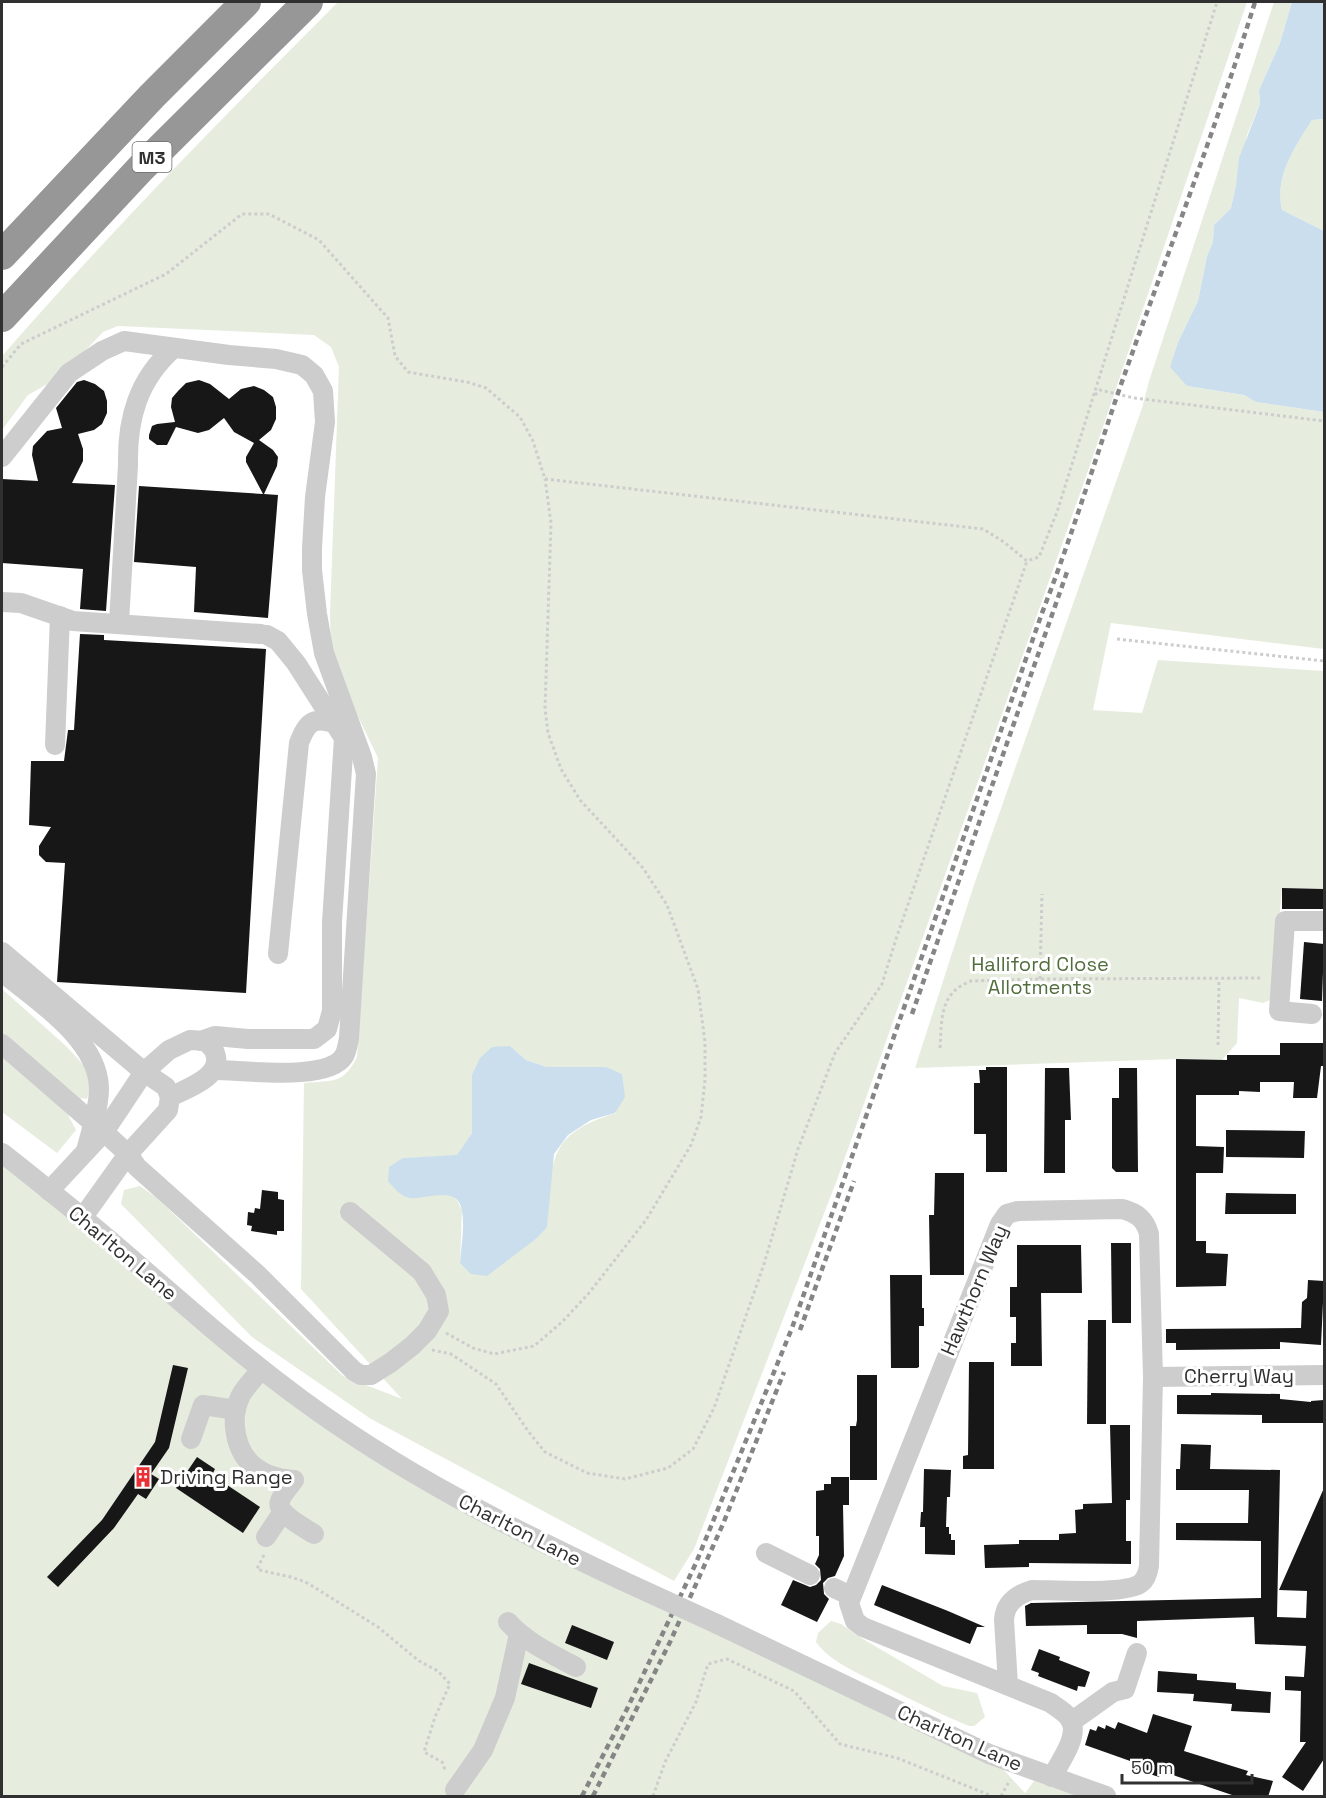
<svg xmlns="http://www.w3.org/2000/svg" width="1326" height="1798" font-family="'Space Grotesk',sans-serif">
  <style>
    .green { fill: #e6edde; fill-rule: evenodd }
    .water { fill: #cadeed }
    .building { fill: #171717 }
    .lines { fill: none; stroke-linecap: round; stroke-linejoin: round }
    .path { stroke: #cdcdcd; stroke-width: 3; stroke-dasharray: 3 3; stroke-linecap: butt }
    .minor { stroke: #cdcdcd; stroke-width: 20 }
    .highway { stroke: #979797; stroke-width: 30 }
    .rail { stroke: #858585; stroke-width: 4.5; stroke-dasharray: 6 4.5; stroke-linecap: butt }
    .minor-bridge { stroke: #cdcdcd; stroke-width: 20 }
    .labels { text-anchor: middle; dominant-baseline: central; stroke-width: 6; stroke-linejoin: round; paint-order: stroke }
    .shield { fill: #fff; stroke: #6e6e6e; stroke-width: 1.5 }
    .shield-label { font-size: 18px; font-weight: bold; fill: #303030 }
    .park-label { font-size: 20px; fill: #516d3c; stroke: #fff }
    .street-label { font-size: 20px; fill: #303030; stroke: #fff }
    .poi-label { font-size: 20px; fill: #303030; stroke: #fff; text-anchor: start }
  </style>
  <rect width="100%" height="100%" fill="#fff"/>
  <g class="green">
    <path d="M338 2H1247L1089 468 837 1180 694 1549 674 1581 371 1419 252 1337 121 1204 124 1190 140 1186 158 1199 343 1376 402 1399 301 1289 304 1083C333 1080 343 1085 357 1057L378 758 340 679 331 649 330 613 339 367 331 347 314 335 118 326 103 332 85 351 51 382 28 395 2 430V356C109 233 223 117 338 2ZM510 1046 526 1060 547 1067H606L616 1113C544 1135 553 1162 547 1227L460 1263 462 1210 457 1200 403 1158 457 1156 472 1133V1075Z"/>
    <path d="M1274 2H1292L1280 43 1259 90 1260 104 1247 135 1231 208 1214 225 1213 242 1207 256 1198 301 1179 340 1187 386 1244 395 1256 402 1324 412V649L1111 623 1093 710 1142 713 1158 660 1324 671V889L1282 888 1272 999 1263 1003 1239 998 1237 1043 1222 1060 1176 1059 915 1068 974 885 1142 408 1149 381Z"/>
    <path d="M1324 119V231L1282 210C1274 177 1295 147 1312 120Z"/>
    <path d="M2 989 66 1046 91 1073V1087L87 1099 82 1098 67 1113 76 1130 57 1153 2 1112Z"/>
    <path d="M2 1157 226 1340 435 1487 989 1754 1025 1793 1034 1781 1077 1796H2Z"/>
    <path d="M831 1621 841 1624 863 1639 943 1686 977 1693 985 1717 974 1726H969C942 1715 916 1702 890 1689 867 1677 830 1663 816 1642L818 1633Z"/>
  </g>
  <g class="water">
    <path d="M1292 2H1324V119L1312 120C1295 147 1274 177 1282 210L1324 231V412L1256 402 1244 395 1187 386 1170 367 1179 340 1198 301 1207 256 1213 242 1214 225 1231 208 1236 185 1239 158 1260 104 1259 90 1280 43Z"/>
    <path d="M510 1046 526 1060 547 1067H606L622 1074 625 1097 615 1113 591 1120 568 1135 554 1154 547 1227 537 1238 487 1276 471 1274 460 1263C461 1247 465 1228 462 1211 458 1184 427 1200 410 1198 400 1196 394 1188 388 1181L389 1167 403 1158 457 1155 472 1133V1075L480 1058 492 1047Z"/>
  </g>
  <g class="building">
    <path d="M84 380 95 384 104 391 107 401V413L102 424 94 430 78 434 83 449V461L72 483 115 485 106 611 80 609 83 569 2 563V479L38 481 32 455 33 446 47 431 62 428 56 408 77 382Z"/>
    <path d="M199 380 210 384 229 399 241 389 254 386 264 390 273 397 276 407V419L271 430 259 440 273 450 278 457 277 466 264 494 278 495 268 618 194 612 196 567 134 562 139 486 263 494 246 462V457L254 443 234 432 224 418 209 430 198 433 176 427 167 445H157L149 439V435L152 426 157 424 175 422 171 407 172 398 178 391 186 383Z"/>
    <path d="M80 634 104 635V640L266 649 246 993 57 982 65 863 46 862 39 855V846L51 827 29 825 31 761H64L68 730H74Z"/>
    <path d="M1282 888 1324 889V909H1282Z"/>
    <path d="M1304 942 1324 944 1322 1001 1300 999Z"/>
    <path d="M1280 1043H1324V1066H1321L1317 1098H1293L1294 1082H1260V1092L1239 1091V1095H1196V1146L1224 1147 1223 1173H1196V1241H1206V1253L1228 1254 1226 1286 1176 1287V1059L1227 1060V1055H1280Z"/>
    <path d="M986 1067H1007V1172H986V1134H974V1083H980L979 1070H986Z"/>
    <path d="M1045 1068H1069L1071 1120H1065V1173H1044Z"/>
    <path d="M1119 1068H1137L1138 1172H1116L1112 1168V1098H1119Z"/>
    <path d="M1226 1130 1305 1131 1304 1158 1226 1157Z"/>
    <path d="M935 1173H964V1275H930L929 1215H934Z"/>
    <path d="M262 1190 278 1192V1199L284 1200V1231H277V1235L251 1231 252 1226 247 1225 248 1212 254 1213 255 1208 260 1209Z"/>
    <path d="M1226 1193 1296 1194V1214H1225Z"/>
    <path d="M1111 1243H1131V1323H1112Z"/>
    <path d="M1017 1245H1081L1082 1293H1041L1042 1366H1011V1343H1016V1317H1010V1287H1017Z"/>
    <path d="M890 1275H922V1308H924V1326H919V1367L917 1368H891Z"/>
    <path d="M1308 1280 1324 1281 1321 1345 1280 1342V1349L1176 1350V1343H1166V1329L1301 1328 1302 1302 1307 1298Z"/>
    <path d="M1088 1320H1106V1424H1087Z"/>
    <path d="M969 1362H994V1469H963V1456L968 1455Z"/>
    <path d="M173 1365 188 1368 169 1448 151 1474 159 1479 146 1499 138 1494 114 1528 58 1587 47 1577 102 1520 155 1442Z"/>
    <path d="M857 1375H877V1480H850V1426H856L857 1420Z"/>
    <path d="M1211 1393 1280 1394V1399L1311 1402V1401L1324 1400V1423H1262V1415L1177 1414V1395H1211Z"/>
    <path d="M1110 1425H1130V1500H1126V1541H1131V1564L1029 1563V1567L985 1568 984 1545 1019 1544V1540H1059V1534L1076 1533 1075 1510 1083 1509V1504L1112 1503Z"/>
    <path d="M1181 1444 1211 1445 1210 1469 1280 1470 1277 1617 1306 1618 1307 1591 1279 1590 1324 1488V1759L1303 1791 1282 1777 1306 1742H1300L1301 1691 1285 1690V1676L1304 1677 1306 1646 1255 1644 1254 1617 1137 1621V1638L1122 1634H1087V1625L1026 1626 1025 1606 1031 1603 1261 1598V1541L1176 1540V1523H1248L1249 1490H1176V1469H1180Z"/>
    <path d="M197 1457 215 1469 212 1475 260 1507 243 1533 176 1488Z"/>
    <path d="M924 1469 951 1470 950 1497H947L946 1527H949V1534H951V1540H955V1555L925 1554V1527H920L921 1512H923Z"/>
    <path d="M831 1477H849V1505H843L844 1556 835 1576 828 1578 823 1583 824 1594 829 1599 817 1622 781 1605 793 1580 810 1587 816 1585 821 1580 820 1569 815 1564 819 1555V1536H816V1491L824 1490V1484H831Z"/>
    <path d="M882 1585 948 1611 985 1627H977L970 1644 874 1605Z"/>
    <path d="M572 1625 614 1642 607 1660 565 1643Z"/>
    <path d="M1039 1649 1060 1657 1059 1660 1090 1672 1085 1687 1078 1686 1077 1691 1038 1676 1039 1673 1031 1670Z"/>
    <path d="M529 1663 598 1688 591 1708 521 1684Z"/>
    <path d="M1158 1671 1197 1674V1680L1236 1683V1689L1271 1692 1270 1713 1231 1711 1232 1704 1193 1701 1194 1694 1157 1692Z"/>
    <path d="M1153 1714 1192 1726 1184 1751 1248 1771 1246 1775 1273 1781 1268 1797H1238L1161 1771 1159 1777 1131 1768 1133 1762 1085 1745 1090 1729 1096 1731 1098 1726 1105 1729 1106 1725 1115 1729 1118 1722 1147 1733Z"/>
  </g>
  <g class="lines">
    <g class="path">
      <path d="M2 367 21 344 166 274 242 214H269L319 240 388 318 395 356 408 372 467 382 486 388 520 417 533 441 545 479 983 529 1004 542 1027 561 1039 557 1057 512 1217 2"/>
      <path d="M1095 395 1100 390 1134 398 1324 421"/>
      <path d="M1117 639 1324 661"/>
      <path d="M1040 979 1042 894"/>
      <path d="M1218 1045 1219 979"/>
      <path d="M940 1048C942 1019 939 993 971 981L1040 979 1263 978"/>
      <path d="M446 1333 473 1348 494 1354 534 1346 562 1322 589 1293 646 1220 691 1145 701 1117 705 1080V1042L698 989 681 943 667 905 643 868 580 800 561 769 548 733 545 709 551 523 545 479"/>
      <path d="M432 1350 451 1354 496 1384 528 1431 545 1452 587 1473 625 1479 668 1468 693 1449 714 1408 764 1264 798 1149 835 1053 882 984 897 936 1027 561"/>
      <path d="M264 1555 257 1569C275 1575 292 1575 309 1584L378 1627 419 1661 438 1671 450 1684 435 1717 424 1752 442 1762 445 1770"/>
      <path d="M653 1796 665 1762 696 1702 708 1664 727 1659 794 1691 840 1744 897 1758 992 1796"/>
      <path d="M1001 1796 1010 1780"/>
    </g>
    <g class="minor">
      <path d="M2 457 69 373 102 351 124 341 229 355 276 359 302 365 314 375 323 391 325 422 315 497 312 548V570L317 614 324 653 362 757 366 774 349 1038C348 1043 347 1051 344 1056 328 1082 243 1070 214 1070"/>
      <path d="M2 602 21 603 73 621 261 634"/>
      <path d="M119 623 128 465C127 419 138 379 174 348"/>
      <path d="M55 745 60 616"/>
      <path d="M2 952 144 1072 166 1087 170 1097"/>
      <path d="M278 954 299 743C307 722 313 716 336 724L340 722"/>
      <path d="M2 972C36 1000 98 1039 99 1088 99 1108 91 1131 86 1151"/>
      <path d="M1312 1014 1279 1011 1285 921H1324"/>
      <path d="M201 1041 215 1036 248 1039H314L327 1029 332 1011V922L344 738 296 663 278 641 267 635"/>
      <path d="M2 1044 93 1123"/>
      <path d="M104 1132 128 1154 137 1167 258 1275 354 1371 361 1375H371L390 1363 413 1345 427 1331 439 1311 436 1295 422 1272 350 1212"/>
      <path d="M2 1153C29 1174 56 1196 83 1218 156 1278 225 1344 302 1400 401 1473 510 1528 621 1580"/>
      <path d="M49 1191 104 1132 144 1072 169 1050 190 1040 206 1041C209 1045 214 1049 215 1053 224 1077 185 1089 170 1097L168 1110 128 1154 83 1217"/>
      <path d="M261 1369C255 1378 246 1386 241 1395 236 1405 234 1417 235 1427 238 1462 261 1478 294 1480"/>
      <path d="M1153 1377 1324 1375"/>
      <path d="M191 1439 203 1405 236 1410"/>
      <path d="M294 1480C290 1486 282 1494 280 1501 275 1513 305 1528 314 1534"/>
      <path d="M266 1537 282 1513"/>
      <path d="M766 1553 810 1575"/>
      <path d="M834 1588 851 1596"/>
      <path d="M508 1622C527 1643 552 1654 576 1667"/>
      <path d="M717 1624 989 1754 1106 1796"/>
      <path d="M1008 1685 1004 1620C1005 1603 1016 1595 1032 1590 1053 1590 1127 1595 1141 1583 1146 1579 1148 1572 1149 1566L1153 1377 1149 1234C1145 1219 1137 1213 1122 1209L1018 1211 1007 1214 1000 1224 849 1603 855 1621 863 1627 1051 1703C1057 1708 1069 1714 1072 1723 1077 1740 1059 1763 1052 1777"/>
      <path d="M1071 1722 1113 1692 1125 1689 1137 1653"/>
      <path d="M455 1790 483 1750 505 1698 519 1634"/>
    </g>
    <g class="highway">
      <path d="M2 255 152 96 246 2"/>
      <path d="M2 317 141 168 308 2"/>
    </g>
    <g class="rail">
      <path d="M912 1014 1067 572"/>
      <path d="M800 1330 854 1181"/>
      <path d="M582 1796 627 1709 696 1563 792 1328 1042 613C1070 541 1093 467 1118 393 1164 263 1214 134 1255 2"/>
      <path d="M593 1796 670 1642 723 1524 784 1372"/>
    </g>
    <path class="minor-bridge" d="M621 1580 717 1624"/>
  </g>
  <defs>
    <g id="building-bare" transform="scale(1.62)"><path d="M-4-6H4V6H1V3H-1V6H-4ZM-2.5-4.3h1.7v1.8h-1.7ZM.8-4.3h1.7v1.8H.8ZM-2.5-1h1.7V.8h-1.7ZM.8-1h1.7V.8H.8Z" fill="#e93037" stroke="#fff" stroke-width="2.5" paint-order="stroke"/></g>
  </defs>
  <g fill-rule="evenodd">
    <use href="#building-bare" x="143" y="1477"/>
  </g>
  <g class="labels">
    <rect class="shield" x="132.5" y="142" width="39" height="30" rx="4.5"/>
    <g class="shield-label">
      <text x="152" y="157">M3</text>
    </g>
    <g class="park-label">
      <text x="1040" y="964">Halliford Close<tspan x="1040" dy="23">Allotments</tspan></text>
    </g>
    <g class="street-label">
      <text transform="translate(123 1253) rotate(40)">Charlton Lane</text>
      <text transform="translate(974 1290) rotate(-67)">Hawthorn Way</text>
      <text x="1239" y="1376">Cherry Way</text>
      <text transform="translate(520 1530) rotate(27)">Charlton Lane</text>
      <text transform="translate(960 1738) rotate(24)">Charlton Lane</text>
    </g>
    <g class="poi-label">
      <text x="160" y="1477">Driving Range</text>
    </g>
  </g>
  <rect width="1326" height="1798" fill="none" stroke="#303030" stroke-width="6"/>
  <path d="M1122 1774v9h130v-9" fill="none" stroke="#303030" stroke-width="3"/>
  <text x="1131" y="1774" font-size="18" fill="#303030" stroke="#ffffff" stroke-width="4.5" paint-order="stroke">50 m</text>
</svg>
